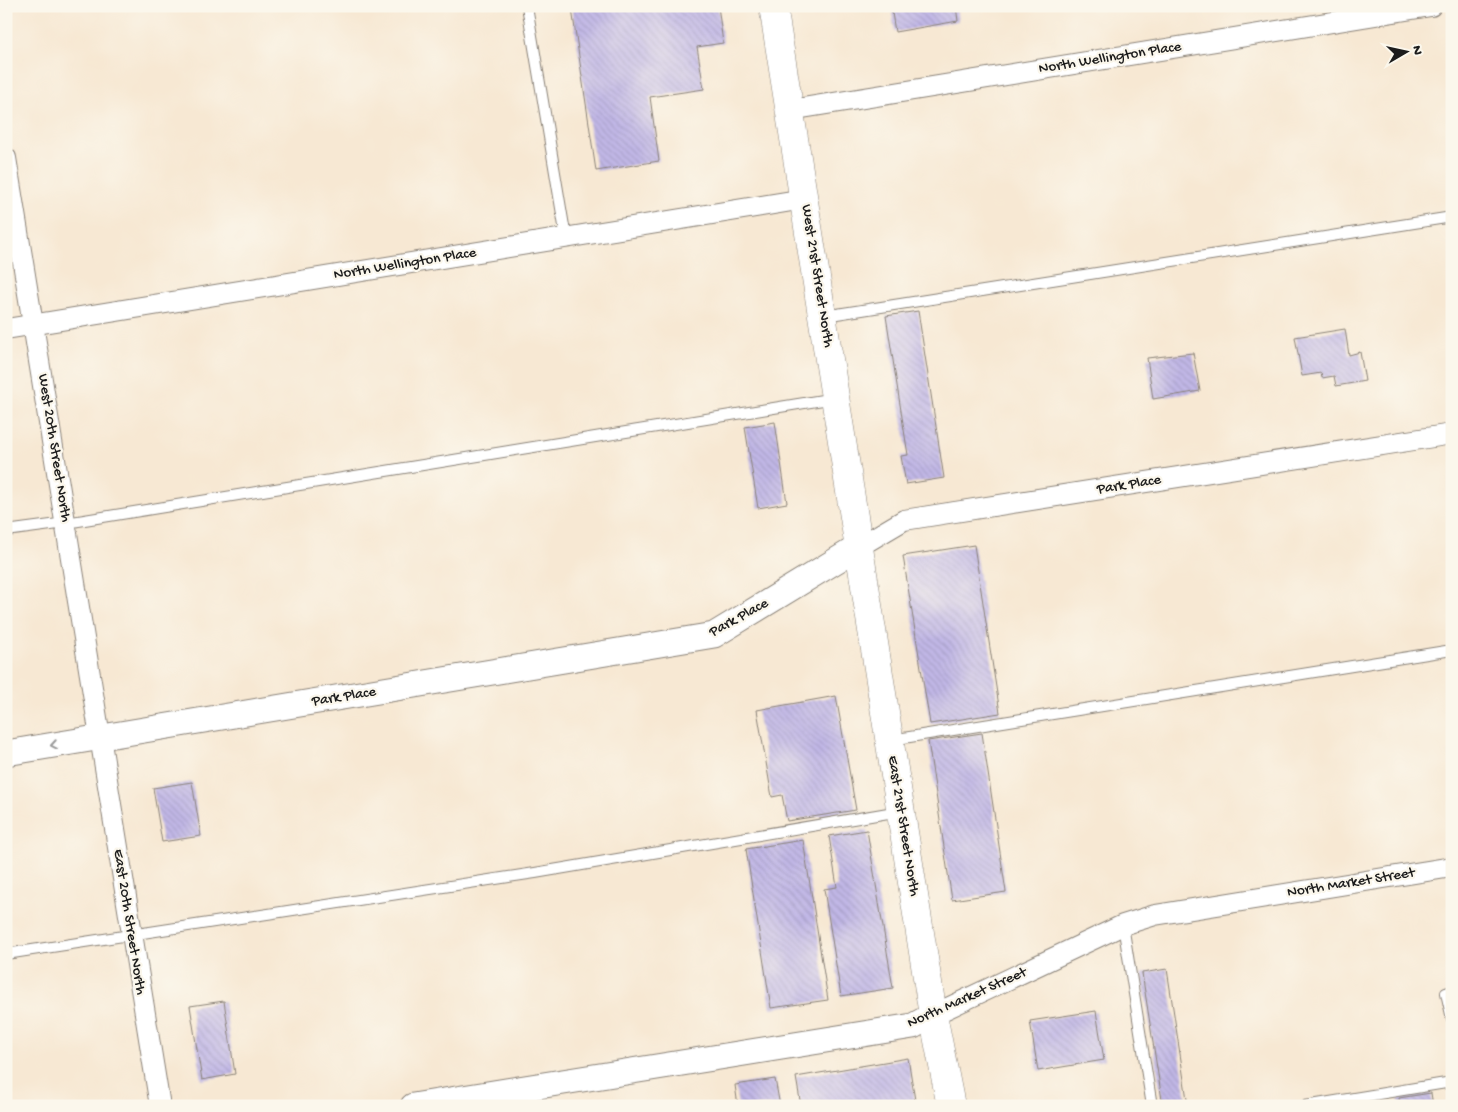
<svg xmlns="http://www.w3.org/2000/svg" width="1458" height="1112" font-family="'Gochi Hand',sans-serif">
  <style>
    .building { fill: url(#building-back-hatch) }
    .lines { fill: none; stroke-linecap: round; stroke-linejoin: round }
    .service-casing { stroke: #8a8278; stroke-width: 12 }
    .minor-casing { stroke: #8a8278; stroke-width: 22 }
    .tertiary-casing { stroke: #8a8278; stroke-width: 27 }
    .secondary-casing { stroke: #8a8278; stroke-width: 29 }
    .service { stroke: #fff; stroke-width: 10 }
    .minor { stroke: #fff; stroke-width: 20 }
    .tertiary { stroke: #fff; stroke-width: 25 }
    .secondary { stroke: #fff; stroke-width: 28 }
    .oneway { stroke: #999 }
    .labels { text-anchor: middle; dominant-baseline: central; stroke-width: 4.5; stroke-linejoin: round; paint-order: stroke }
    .street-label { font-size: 15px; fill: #1c1c1c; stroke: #fbf7ec }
  </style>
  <defs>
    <pattern id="building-back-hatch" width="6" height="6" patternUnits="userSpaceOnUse" patternTransform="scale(1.25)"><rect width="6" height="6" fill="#c1b7e6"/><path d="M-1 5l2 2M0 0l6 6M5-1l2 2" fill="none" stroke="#a59dc5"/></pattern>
  </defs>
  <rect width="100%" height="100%" fill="#fbf7ec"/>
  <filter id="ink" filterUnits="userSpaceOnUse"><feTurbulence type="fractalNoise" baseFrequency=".02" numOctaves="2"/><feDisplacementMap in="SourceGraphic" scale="10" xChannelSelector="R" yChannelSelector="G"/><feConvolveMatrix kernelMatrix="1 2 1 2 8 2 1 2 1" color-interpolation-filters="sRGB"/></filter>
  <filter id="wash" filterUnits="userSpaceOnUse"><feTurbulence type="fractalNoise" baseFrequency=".0096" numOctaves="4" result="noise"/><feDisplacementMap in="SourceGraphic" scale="20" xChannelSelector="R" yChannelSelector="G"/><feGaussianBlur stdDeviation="1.12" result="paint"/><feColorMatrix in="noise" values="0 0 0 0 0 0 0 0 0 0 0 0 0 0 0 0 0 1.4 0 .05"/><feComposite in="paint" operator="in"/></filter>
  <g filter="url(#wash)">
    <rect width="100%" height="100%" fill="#f7e8d3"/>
    <g id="blocks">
      <g class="building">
        <path d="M590 6H718L723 43 697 47 704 89 650 97 659 161 596 171 572 9Z"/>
        <path d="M891 6H956L958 21 895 32Z"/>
        <path d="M918 311 944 478 906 484 901 456 908 455 886 316Z"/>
        <path d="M1345 329 1349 355 1360 352 1365 381 1336 386 1334 376 1322 378 1321 373 1302 376 1295 337Z"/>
        <path d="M1193 353 1200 391 1153 399 1147 358Z"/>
        <path d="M775 422 787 503 758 508 745 427Z"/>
        <path d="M974 545 1000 713 930 724 903 556Z"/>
        <path d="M836 696 856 810 787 821 782 795 772 797 757 710Z"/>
        <path d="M982 733 1006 892 952 900 928 741Z"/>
        <path d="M192 782 201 836 162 842 153 788Z"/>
        <path d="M867 830 893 988 841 996 824 889 837 887 829 836Z"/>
        <path d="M803 840 828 1000 771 1008 746 849Z"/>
        <path d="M1167 969 1188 1106H1163L1142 973Z"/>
        <path d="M224 1001 235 1074 202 1080 190 1006Z"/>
        <path d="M1096 1011 1104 1060 1038 1071 1030 1021Z"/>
        <path d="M908 1058 916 1106H801L796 1077Z"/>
        <path d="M775 1079 780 1106H738L735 1085Z"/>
        <path d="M1431 1093 1433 1106H1400L1399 1098Z"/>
      </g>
    </g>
  </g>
  <g filter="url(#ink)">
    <use href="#blocks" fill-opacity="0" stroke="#8a8278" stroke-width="1"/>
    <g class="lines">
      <g class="service-casing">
        <g id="service">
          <path d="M527 6 566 238"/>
          <path d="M824 316 1452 217"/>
          <path d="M6 531 66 523 835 398"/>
          <path d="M891 740 1452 650"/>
          <path d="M1123 925 1152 1106"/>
          <path d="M6 954 535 873 900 811"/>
          <path d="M1452 991 1446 993 1452 1019"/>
          <path d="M1305 1106 1452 1082"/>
        </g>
      </g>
      <g class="minor-casing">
        <g id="minor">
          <path d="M790 110 1431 6"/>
          <path d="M6 158 160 1106"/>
          <path d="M6 329 804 199"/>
          <path d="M860 546 904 520 1452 434"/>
          <path d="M933 1015 1123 925 1155 915 1452 867"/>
        </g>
      </g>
      <g class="tertiary-casing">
        <g id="tertiary">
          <path d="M6 753 714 635 860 546"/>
          <path d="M413 1106 913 1026 933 1015"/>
        </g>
      </g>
      <g class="secondary-casing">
        <path id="secondary" d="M773 6 933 1015 951 1106"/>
      </g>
      <use href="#service" class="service"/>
      <use href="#minor" class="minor"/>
      <use href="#tertiary" class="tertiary"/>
      <use href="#secondary" class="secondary"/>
    </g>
    <defs><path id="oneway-chevron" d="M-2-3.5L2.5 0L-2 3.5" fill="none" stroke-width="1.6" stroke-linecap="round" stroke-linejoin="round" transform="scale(1.25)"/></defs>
    <use class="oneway" href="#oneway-chevron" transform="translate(54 745) rotate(170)"/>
  </g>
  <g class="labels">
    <g class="street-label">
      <text transform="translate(1110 58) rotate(-9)">North Wellington Place</text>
      <text transform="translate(405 264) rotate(-9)">North Wellington Place</text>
      <text transform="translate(817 276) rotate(81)">West 21st Street North</text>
      <text transform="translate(54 448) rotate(81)">West 20th Street North</text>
      <text transform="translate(1129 485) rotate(-9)">Park Place</text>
      <text transform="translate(739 618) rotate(-29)">Park Place</text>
      <text transform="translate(344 697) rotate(-9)">Park Place</text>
      <text transform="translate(903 826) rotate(81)">East 21st Street North</text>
      <text transform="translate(1351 883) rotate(-9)">North Market Street</text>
      <text transform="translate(129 922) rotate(81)">East 20th Street North</text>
      <text transform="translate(967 998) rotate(-24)">North Market Street</text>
    </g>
  </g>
  <rect width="1458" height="1112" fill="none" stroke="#fbf7ec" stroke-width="25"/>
  <g transform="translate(1406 52) rotate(81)" stroke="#fbf7ec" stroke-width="4" paint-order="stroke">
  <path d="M0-4L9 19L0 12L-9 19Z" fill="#1c1c1c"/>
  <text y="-8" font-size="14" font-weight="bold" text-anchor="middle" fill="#1c1c1c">N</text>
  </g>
</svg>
